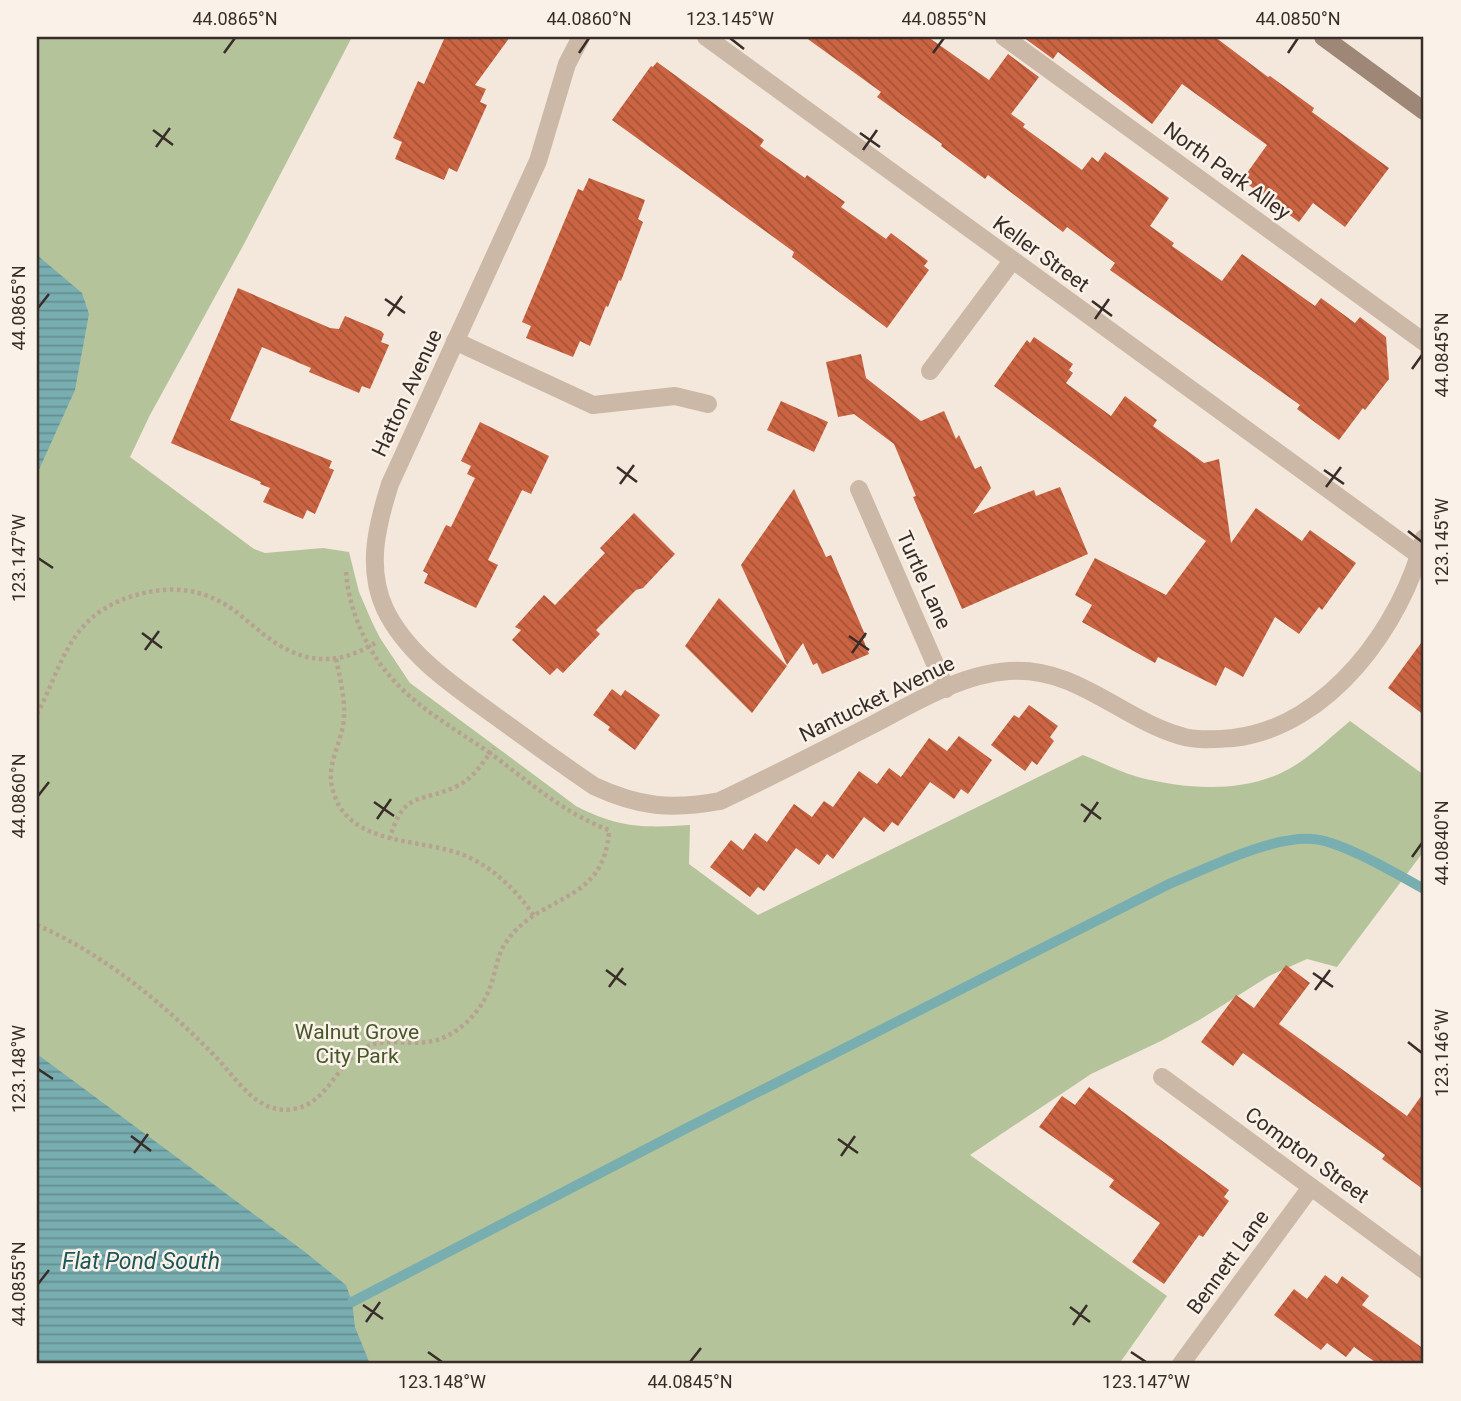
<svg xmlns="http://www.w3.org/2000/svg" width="1461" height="1401" font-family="Roboto,sans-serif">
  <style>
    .green { fill: #b5c39b }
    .water { fill: url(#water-rules) }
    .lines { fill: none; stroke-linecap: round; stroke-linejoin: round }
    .stream { stroke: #79aeb1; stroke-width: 10 }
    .building { fill: url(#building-back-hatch) }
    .path { stroke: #b7a291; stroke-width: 4.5; stroke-dasharray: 3.5 3.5; stroke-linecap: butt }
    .lane { stroke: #ccb8a7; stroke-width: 18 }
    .street { stroke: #ccb8a7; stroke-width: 18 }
    .secondary { stroke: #9f8778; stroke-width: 18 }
    .ticks { fill: none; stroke: #382d28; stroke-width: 2.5 }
    .labels { text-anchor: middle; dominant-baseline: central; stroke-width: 5; stroke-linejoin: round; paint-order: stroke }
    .street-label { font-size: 21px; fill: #382d28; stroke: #faf2e8 }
    .park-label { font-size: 21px; fill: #46572a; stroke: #faf2e8 }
    .water-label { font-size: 23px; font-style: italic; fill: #1b565b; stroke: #faf2e8 }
    .neatline { fill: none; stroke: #382d28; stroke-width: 2.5 }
    .ticks-label { font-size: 18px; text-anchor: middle; fill: #382d28 }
  </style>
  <defs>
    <pattern id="water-rules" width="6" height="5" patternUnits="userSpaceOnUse" patternTransform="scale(1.75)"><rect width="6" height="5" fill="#79aeb1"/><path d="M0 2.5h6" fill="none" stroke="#648e90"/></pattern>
    <pattern id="building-back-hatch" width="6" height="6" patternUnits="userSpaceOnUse" patternTransform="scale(1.75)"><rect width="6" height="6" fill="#cb6442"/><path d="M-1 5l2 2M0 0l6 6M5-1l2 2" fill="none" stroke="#a65337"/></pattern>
  </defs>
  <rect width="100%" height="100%" fill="#f3e8db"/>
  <path class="green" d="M37 37H352L244 244 150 415 130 457 254 549 265 553 323 548 349 552 359 592 372 622 380 638 410 683 576 806C618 828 644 828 690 825L689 864 758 915 1083 755C1101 762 1120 772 1138 777 1184 789 1238 793 1281 773 1307 761 1328 739 1350 721L1424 775V851L1337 967 1307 959 1269 976 1201 1019 1161 1041 1091 1074 970 1155 1167 1296 1119 1364H37Z"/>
  <g class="water">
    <path d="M37 255 82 293 89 314 75 390 37 474Z"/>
    <path d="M37 1054 305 1252 346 1285 352 1302 355 1327 370 1364H37Z"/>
  </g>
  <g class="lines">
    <path class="stream" d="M352 1302 685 1129 1169 884C1208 868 1271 836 1312 839 1340 840 1398 875 1424 889"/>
  </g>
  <g class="building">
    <path d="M445 37H510L475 85 486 89 480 102 487 105 457 172 449 168 444 180 395 159 402 142 393 138 418 81 424 84Z"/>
    <path d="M805 37H928L989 80 1008 54 1039 77 1011 114 1025 124 1023 127 1082 170 1092 157 1098 162 1105 152 1169 198 1150 226 1174 243 1172 246 1222 281 1242 254 1315 306 1321 298 1355 323 1360 317 1386 337 1389 379 1365 410 1363 408 1339 440 1297 409 1300 405 1110 270 1115 263 1067 227 1063 232 988 175 985 179 941 146 942 144 877 97 881 92Z"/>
    <path d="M1023 37H1215L1268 77 1270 76 1314 108 1312 112 1389 168 1345 227 1313 203 1299 222 1242 180 1267 145 1182 84 1152 124 1058 52 1053 59Z"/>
    <path d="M657 62 764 140 760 146 805 178 807 175 845 202 841 207 886 239 891 233 928 261 924 266 929 270 887 328 792 257 794 252 612 120 651 66 653 67Z"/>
    <path d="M589 178 645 200 638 219 643 222 621 281 619 280 608 307 606 306 590 346 580 341 573 357 526 338 531 326 522 322 578 189 583 191Z"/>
    <path d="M238 288 330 328 339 329 345 316 381 331 384 334 381 342 389 345 370 389 362 386 359 393 309 372 311 368 262 347 230 420 332 461 329 468 334 470 315 514 307 510 303 519 263 502 270 488 260 484 261 482 171 443Z"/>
    <path d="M1034 337 1073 364 1069 370 1073 373 1066 383 1111 416 1125 396 1157 420 1153 426 1204 463 1219 459 1231 543 1256 508 1302 541 1310 530 1356 563 1322 610 1319 607 1299 634 1275 617 1243 677 1225 667 1216 686 1158 657 1155 663 1082 622 1092 605 1075 595 1095 558 1166 595 1206 541 994 386 1027 340 1030 343Z"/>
    <path d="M861 354 866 378 921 421 944 411 956 439 959 435 975 469 981 466 991 488 973 514 1034 490 1036 496 1060 487 1088 554 962 609 913 497 916 496 894 444 854 414 838 417 826 362Z"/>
    <path d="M781 401 828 422 814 452 767 430Z"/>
    <path d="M480 422 549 456 531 494 522 490 488 560 498 565 476 608 424 583 428 574 423 571 446 525 451 527 475 478 467 474 471 466 461 461Z"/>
    <path d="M794 489 826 557 831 555 866 637 863 639 869 654 822 674 817 663 813 665 803 643 787 665 741 565Z"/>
    <path d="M634 513 675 554 643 588 636 590 596 630 600 634 563 673 557 668 550 675 512 640 521 630 515 627 544 595 555 605 605 553 600 548Z"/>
    <path d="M719 598 787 666 752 713 685 646Z"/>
    <path d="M1424 639V715L1388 688Z"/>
    <path d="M612 689 621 696 625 690 660 715 635 750 608 730 610 727 593 715Z"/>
    <path d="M1029 705 1058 726 1050 737 1054 741 1037 765 1032 761 1025 771 991 745 1014 715 1019 718Z"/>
    <path d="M959 736 992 760 968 794 961 789 954 799 930 782 898 826 892 822 884 832 864 817 833 859 827 854 819 865 796 848 764 891 758 887 750 897 710 867 731 840 743 850 755 833 767 842 794 804 812 817 824 801 833 807 859 771 877 784 889 768 901 777 929 738 947 751Z"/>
    <path d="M1286 965 1310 983 1279 1024 1407 1116 1424 1092V1190L1382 1159 1385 1155 1243 1053 1233 1066 1201 1042 1236 995 1254 1008Z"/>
    <path d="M1089 1087 1229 1190 1224 1197 1229 1201 1203 1237 1199 1235 1164 1284 1132 1262 1160 1223 1109 1187 1114 1180 1039 1127 1062 1096 1075 1105Z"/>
    <path d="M1325 1275 1337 1284 1342 1276 1369 1296 1362 1305 1424 1349V1364H1378L1354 1347 1346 1357 1327 1343 1321 1350 1274 1315 1294 1289 1307 1299Z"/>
  </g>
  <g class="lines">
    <g class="path">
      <path d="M346 572C349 613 369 656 398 685 424 712 460 732 490 753 481 765 473 778 459 785 423 804 404 788 390 838"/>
      <path d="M336 659C340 678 345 698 344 718 342 744 325 764 333 791 349 848 422 837 466 856 495 869 516 890 534 916"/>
      <path d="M37 714C52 687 61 652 82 628 95 612 115 601 136 595 164 587 192 587 219 601 235 609 248 622 262 633 299 663 334 668 375 643"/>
      <path d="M37 925C101 953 158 999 207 1048 224 1064 237 1084 254 1098 266 1107 279 1112 294 1109 328 1103 337 1063 364 1048 383 1037 406 1045 427 1042 454 1039 479 1015 489 990 496 974 496 955 507 941 540 893 605 905 609 830 565 814 528 781 490 753L494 748"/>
    </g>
    <path class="lane" d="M1004 37 1424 342"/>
    <g class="street">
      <path d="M581 37 567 64 538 161 390 484C377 525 366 568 385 609 407 655 454 686 494 715 527 739 560 763 594 786 639 807 671 810 720 801 771 777 821 751 872 725 914 703 961 674 1009 671 1076 666 1121 719 1181 736 1197 741 1216 739 1233 738 1329 727 1402 625 1424 538"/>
      <path d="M706 37 1420 556"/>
      <path d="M455 341 593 405 675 396 708 404"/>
      <path d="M930 371 1012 261"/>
      <path d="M859 489 946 689"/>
      <path d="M1162 1077 1424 1270"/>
      <path d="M1181 1364 1311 1187"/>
    </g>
    <path class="secondary" d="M1323 37 1424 111"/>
  </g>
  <path class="ticks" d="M730 38 744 49M224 53 235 38M579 53 589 38M933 53 944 38M1288 53 1298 38M153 130 173 145M860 133 880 147M156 147 170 128M863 150 877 130M385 299 405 313M1092 301 1112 316M38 308 49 294M388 316 402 296M1095 319 1109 299M1412 369 1422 355M617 467 637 482M1324 470 1344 484M620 484 634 465M1326 487 1341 467M1408 531 1422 542M38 558 53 568M142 633 162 648M849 636 869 650M145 650 159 631M852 653 866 633M38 796 49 782M374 802 394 816M1081 804 1101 819M377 819 391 799M1084 822 1098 802M1412 857 1422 843M606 970 626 985M1313 973 1333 987M609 987 623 968M1315 990 1330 970M1408 1042 1422 1053M38 1069 53 1079M131 1136 151 1151M838 1139 858 1153M134 1153 148 1134M841 1156 855 1136M38 1284 49 1270M363 1305 383 1319M1070 1307 1090 1322M366 1322 380 1302M1073 1325 1087 1305M428 1352 442 1362M1131 1352 1146 1362M690 1362 701 1348"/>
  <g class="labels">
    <g class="street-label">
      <text transform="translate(1227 171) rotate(36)">North Park Alley</text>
      <text transform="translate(1041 254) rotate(36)">Keller Street</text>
      <text transform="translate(407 393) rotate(-65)">Hatton Avenue</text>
      <text transform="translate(924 580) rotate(66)">Turtle Lane</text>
      <text transform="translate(877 699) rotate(-26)">Nantucket Avenue</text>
      <text transform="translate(1307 1155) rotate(36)">Compton Street</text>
      <text transform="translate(1228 1262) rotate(-54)">Bennett Lane</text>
    </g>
    <g class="park-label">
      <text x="357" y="1032">Walnut Grove<tspan x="357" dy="24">City Park</tspan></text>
    </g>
    <g class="water-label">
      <text x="141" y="1261">Flat Pond South</text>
    </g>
  </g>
  <rect width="1461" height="1401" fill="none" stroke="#faf2e8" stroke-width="77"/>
  <rect x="38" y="38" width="1384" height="1324" class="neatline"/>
  <g class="ticks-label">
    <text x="235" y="25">44.0865°N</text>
    <text x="589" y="25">44.0860°N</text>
    <text x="730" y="25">123.145°W</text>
    <text x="944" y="25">44.0855°N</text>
    <text x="1298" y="25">44.0850°N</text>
    <text transform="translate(19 308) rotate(-90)" y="6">44.0865°N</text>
    <text transform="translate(1442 355) rotate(-90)" y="6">44.0845°N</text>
    <text transform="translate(1442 542) rotate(-90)" y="6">123.145°W</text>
    <text transform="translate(19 558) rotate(-90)" y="6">123.147°W</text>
    <text transform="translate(19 796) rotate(-90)" y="6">44.0860°N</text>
    <text transform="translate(1442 843) rotate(-90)" y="6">44.0840°N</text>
    <text transform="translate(1442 1053) rotate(-90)" y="6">123.146°W</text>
    <text transform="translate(19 1069) rotate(-90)" y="6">123.148°W</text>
    <text transform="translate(19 1284) rotate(-90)" y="6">44.0855°N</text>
    <text x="442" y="1388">123.148°W</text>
    <text x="690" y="1388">44.0845°N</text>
    <text x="1146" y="1388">123.147°W</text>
  </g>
</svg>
